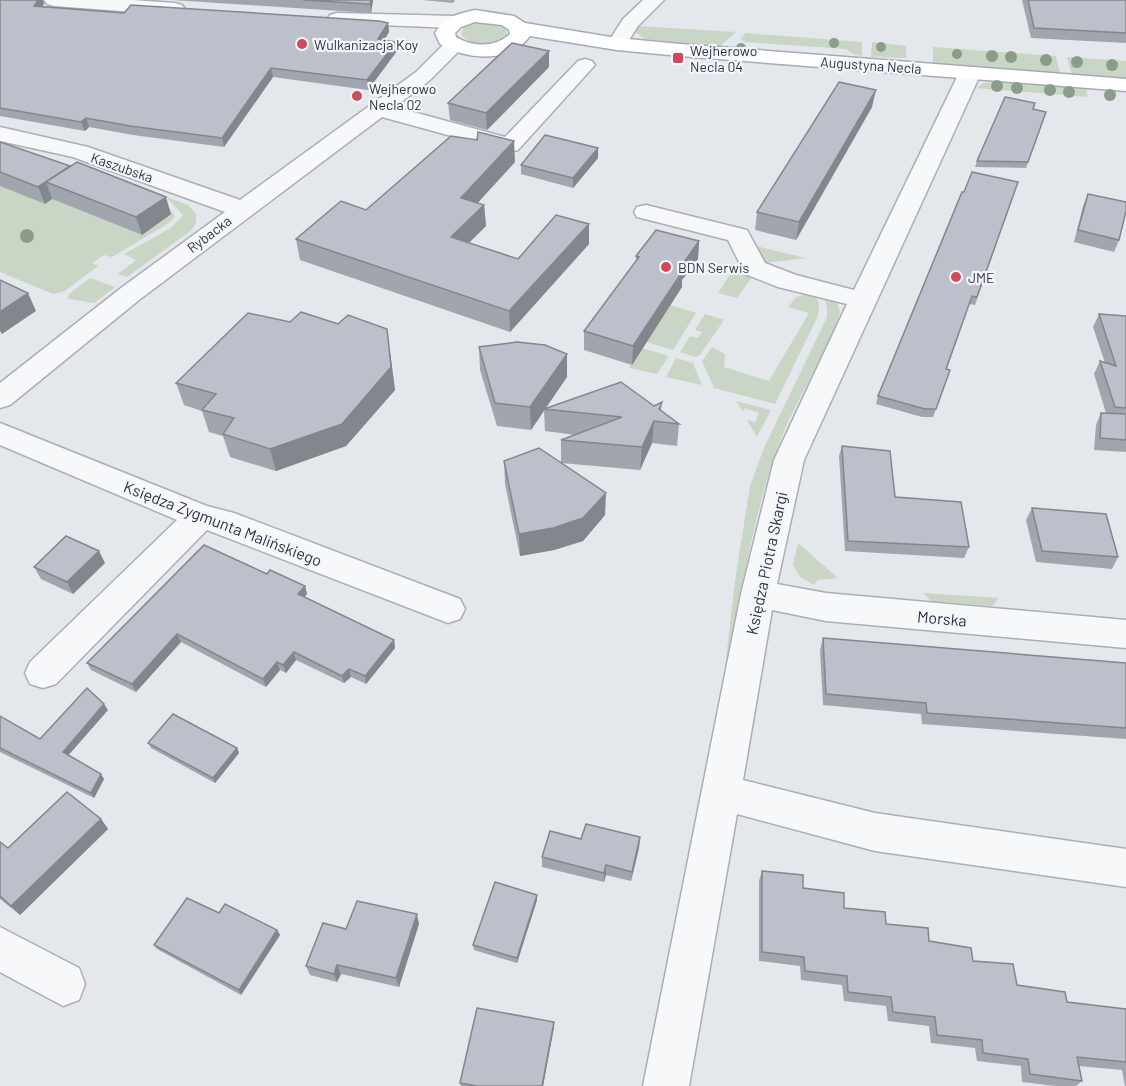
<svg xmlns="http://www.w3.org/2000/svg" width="1126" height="1086" font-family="Barlow,sans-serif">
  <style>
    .green { fill: #c9d6c5 }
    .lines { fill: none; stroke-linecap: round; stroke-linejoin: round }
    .minor-casing { stroke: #a9aeb7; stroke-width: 3 }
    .major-casing { stroke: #a3abb8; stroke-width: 3 }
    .minor { fill: #f7f8fa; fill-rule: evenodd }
    .major { fill: #fff; fill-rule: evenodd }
    .tree { fill: #899d89 }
    .wall { fill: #a1a5ae }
    .shaded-wall { fill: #83868d }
    .building { fill: #bbc0ca; stroke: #83868d; stroke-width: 1.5 }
    .poi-dot { fill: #d1495b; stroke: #f4f6f9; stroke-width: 2 }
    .labels { text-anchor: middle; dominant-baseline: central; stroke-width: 4.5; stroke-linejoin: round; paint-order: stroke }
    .far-poi-label { font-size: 14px; fill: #2b3445; stroke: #f4f6f9; text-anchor: start }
    .far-street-label { font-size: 14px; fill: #2b3445; stroke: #f4f6f9 }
    .street-label { font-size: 16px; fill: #2b3445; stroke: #f4f6f9 }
  </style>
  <rect width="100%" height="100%" fill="#e4e7ec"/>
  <g class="green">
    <path d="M484 22 499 24 506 30 507 34C496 46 471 48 461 34L464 27Z"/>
    <path d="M638 26 736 32 718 48 645 39 635 32Z"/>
    <path d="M746 33 862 42V56L855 55 846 49 745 42 740 39Z"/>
    <path d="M872 42 906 46V58L871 57Z"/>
    <path d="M933 47 1056 56 1060 73 935 64 933 63Z"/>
    <path d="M1067 57 1126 61V79L1072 75Z"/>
    <path d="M996 82 1083 88 1086 89 1088 97 976 88 984 83Z"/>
    <path d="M0 186 45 204 52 199 142 235 162 200 175 216 169 223 112 257 104 255 92 263 98 266 65 291 53 294 0 272Z"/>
    <path d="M166 197 188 205 196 214V223L192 230 127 277 118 274 136 260 124 254 169 229 182 217 183 215Z"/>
    <path d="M747 244 806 258 758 264Z"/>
    <path d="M736 265 755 273 737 298 718 293Z"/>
    <path d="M90 278 115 287 94 303 68 299 69 294Z"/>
    <path d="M814 293 819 303 818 316 775 404 714 388 702 361 712 347 725 354 724 367 769 381 809 313 788 307 796 297Z"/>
    <path d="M824 296 837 302 840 312C826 357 797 397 780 441 754 511 743 586 728 659H726L735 581 750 486 764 448 827 317V308Z"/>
    <path d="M670 305 696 313 673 350 646 342Z"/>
    <path d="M705 314 724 320 700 355 695 357 680 352 690 336 698 338 702 332 695 330Z"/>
    <path d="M642 348 669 356 657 374 629 368Z"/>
    <path d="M676 358 693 363 702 385 666 377Z"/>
    <path d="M736 401 771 410 757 437 747 420 755 422 759 413 745 408 743 412Z"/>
    <path d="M798 543 838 578 818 580 814 585 800 577 793 565Z"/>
    <path d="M923 593 999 598 992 606 931 601Z"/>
  </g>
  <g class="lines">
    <g class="minor-casing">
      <g id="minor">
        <path d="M44 0H132L175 3 182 5 185 9 182 13 175 15 54 6 47 4Z"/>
        <path d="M643 0H664L638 26 624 48H610L607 44 623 19Z"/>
        <path d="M337 13 455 16 462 18 465 22 462 26 455 28 330 23 327 19 330 15Z"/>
        <path d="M454 39 461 41 464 45 461 49 430 80 395 107 505 137 578 61 585 59 592 61 595 65 518 150 510 152 382 117 139 300 10 405 0 408V383L121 288 225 212 73 157 0 141V127L88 147 240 200 416 72 447 41Z"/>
        <path d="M970 67 977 69 981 73 804 460 777 584 826 593 1126 620V648L826 621 772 610 743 780 875 813 1126 849V887L875 851 737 814 689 1086H643L741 594 774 460 847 304 778 287 745 274 728 240 637 217 634 212 637 207 646 205 747 230 765 263 796 275 854 290 959 73 963 69Z"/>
        <path d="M0 423 207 506 234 513 460 599 465 609 460 619 448 623 207 530 56 684 43 688 30 684 25 673 30 662 177 520 0 445Z"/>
        <path d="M0 927 79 968 85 984 79 1000 63 1006 0 972Z"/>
      </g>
    </g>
    <g class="major-casing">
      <path id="major" d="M475 10 514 16 525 23 617 38 680 44 1126 79V91L680 56 617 50 530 36C509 64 467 60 440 44L435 33C445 17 457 14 475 10ZM475 22 502 25 509 30 510 34C495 48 473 47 456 37L455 33 461 27Z"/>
    </g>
    <use href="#minor" class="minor"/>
    <use href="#major" class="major"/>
  </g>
  <g class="tree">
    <circle cx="834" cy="43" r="5"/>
    <circle cx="881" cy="47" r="5"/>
    <circle cx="741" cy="48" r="5"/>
    <circle cx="957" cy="54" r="5"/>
    <circle cx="992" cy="56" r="6"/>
    <circle cx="1011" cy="57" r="6"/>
    <circle cx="1046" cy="60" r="6"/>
    <circle cx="1077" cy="62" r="6"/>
    <circle cx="1112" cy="65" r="6"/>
    <circle cx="997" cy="86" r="6"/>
    <circle cx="1017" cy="88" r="6"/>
    <circle cx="1050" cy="90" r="6"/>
    <circle cx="1069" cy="92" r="6"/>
    <circle cx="1110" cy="95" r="6"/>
    <circle cx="27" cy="236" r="7"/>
  </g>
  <g class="wall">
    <path d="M0 0H43L44 4 42 7 124 13 388 23 389 32 384 40 397 51 368 90 273 77 224 147 133 135 89 127 85 131 0 116Z"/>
    <path d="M172 0H373L371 13Z"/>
    <path d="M423 0H455L453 3Z"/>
    <path d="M1022 0H1126V43L1031 38Z"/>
    <path d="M549 67 487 130 450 120 448 103Z"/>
    <path d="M872 107 796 240 755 230 757 212Z"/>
    <path d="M1033 109 1046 112 1026 168 975 167 977 161Z"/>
    <path d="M0 142 171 214 142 235 52 199 45 204 0 186Z"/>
    <path d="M598 158 573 188 521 174V165Z"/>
    <path d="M515 162 477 203 484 205 486 226 469 243 518 259 589 224V244L510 332 300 260 296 239 366 210Z"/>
    <path d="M1018 182 975 305 969 304 947 369 950 370 933 417H922L876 404 878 396 964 192Z"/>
    <path d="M1088 194 1119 240 1114 252 1074 242 1083 206Z"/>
    <path d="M699 241 698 259 682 280V287L632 365 584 350V331L636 261V256Z"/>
    <path d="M1099 314 1126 316V452L1094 450 1096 425 1101 413H1106L1094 374 1100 361 1105 363 1093 327Z"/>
    <path d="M479 347 567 354V377L545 408 654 406 662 402 661 411 679 424 677 446 652 443 640 470 561 463V440L576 435 545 431 544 410 531 430 497 426 480 370Z"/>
    <path d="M390 352 395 390 346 446 276 471 230 457 223 436 209 432 202 411 184 405 176 383Z"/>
    <path d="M842 446 895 497 969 547 964 558 845 551 839 456Z"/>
    <path d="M504 461 605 515 583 541 554 550 520 556 505 484Z"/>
    <path d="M1032 508 1118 557 1112 569 1036 562 1026 520Z"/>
    <path d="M105 563 73 594 41 579 34 567Z"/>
    <path d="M267 574 305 586 307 594 304 597 394 640 395 648 366 684 351 677 344 683 296 660 286 673 280 670 266 687 181 642 136 692 91 670 87 663Z"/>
    <path d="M823 638 1126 663V739L922 724 921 714 823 705 820 650Z"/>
    <path d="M108 710 68 755 104 779 94 798 0 752V716L40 739Z"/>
    <path d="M148 743 237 748 239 753 215 783 151 748Z"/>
    <path d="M101 819 108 829 20 915 0 899V842L8 848Z"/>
    <path d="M640 837 639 848 631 881 606 875 604 882 542 867V857Z"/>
    <path d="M762 871 803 888 844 908 929 941 973 961 1017 985 1067 1002 1126 1009V1086H1125L1122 1070 1079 1066 1082 1081 1076 1086H1055L1022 1082 1021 1066 977 1061 975 1048 931 1043 929 1026 888 1021 886 1006 844 1001 842 985 801 980 800 966 759 961V881Z"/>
    <path d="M537 900 517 963 474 950 473 945Z"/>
    <path d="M219 913 277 930 280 935 241 995 157 949 154 945Z"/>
    <path d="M419 924 399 987 341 974 337 982 310 975 306 966 346 929Z"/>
    <path d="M554 1027 543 1086H461L460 1083Z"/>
  </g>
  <g class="shaded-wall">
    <path d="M38 0H43L44 4 37 15 34 6Z"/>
    <path d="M371 0H373L371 13 370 4Z"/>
    <path d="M388 23 389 32 379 49 378 39Z"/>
    <path d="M396 42 397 51 368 90 367 80Z"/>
    <path d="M549 51V67L487 130 486 113Z"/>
    <path d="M271 68 273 77 224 147 222 138Z"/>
    <path d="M876 90 872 107 796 240 799 222Z"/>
    <path d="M86 118 89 127 85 131 81 122Z"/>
    <path d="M514 141 515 162 463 219 461 198Z"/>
    <path d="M598 148V158L573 188V178Z"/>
    <path d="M46 182 52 199 45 204 38 187Z"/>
    <path d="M166 197 171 214 142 235 136 217Z"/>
    <path d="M484 205 486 226 453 258 451 237Z"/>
    <path d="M589 224V244L510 332 509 311Z"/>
    <path d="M699 241 698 259 682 280V287L632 365 633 346 680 268Z"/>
    <path d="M28 293 36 311 2 334 0 331V312Z"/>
    <path d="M387 329 395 390 346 446 276 471 270 449Z"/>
    <path d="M567 354V377L531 430 530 407Z"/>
    <path d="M654 421 652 443 640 470 642 447Z"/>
    <path d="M606 493 605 515 583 541 554 550 520 556 519 534Z"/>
    <path d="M99 551 105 563 73 594 67 582Z"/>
    <path d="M305 586 307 594 300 602 298 594Z"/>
    <path d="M177 634 181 642 136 692 132 684Z"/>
    <path d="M394 640 395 648 366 684 365 676Z"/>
    <path d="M294 652 296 660 286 673 283 665Z"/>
    <path d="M277 662 280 670 266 687 263 679Z"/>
    <path d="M349 669 351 677 344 683 342 676Z"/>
    <path d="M104 704 108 710 66 758 63 752Z"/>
    <path d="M237 748 239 753 215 783 213 778Z"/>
    <path d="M101 774 104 779 94 798 91 793Z"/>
    <path d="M101 819 108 829 20 915 11 906Z"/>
    <path d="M640 837 639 848 631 881 632 872Z"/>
    <path d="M606 865V875L604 882V873Z"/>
    <path d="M537 895V900L517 963V958Z"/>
    <path d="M417 914 419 924 399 987 396 978Z"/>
    <path d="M277 930 280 935 241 995 239 990Z"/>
    <path d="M337 965 341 974 337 982 334 974Z"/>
    <path d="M554 1022V1027L543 1086H542Z"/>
  </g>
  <g class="building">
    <path d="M0 0H38L34 6 124 13 131 5 379 21 388 23 378 39 396 42 367 80 271 68 222 138 130 126 86 118 81 122 0 108Z"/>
    <path d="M303 0H371L370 4Z"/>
    <path d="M1028 0H1126V33L1034 28Z"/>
    <path d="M512 43 549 51 486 113 448 103Z"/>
    <path d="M839 82 876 90 799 222 757 212Z"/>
    <path d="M1005 97 1035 103 1033 109 1046 112 1028 162 977 161Z"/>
    <path d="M478 132 514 141 461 198 484 205 451 237 518 259 556 215 589 224 509 311 296 239 341 201 366 210 451 136 477 140Z"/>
    <path d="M545 135 598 148 573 178 521 165Z"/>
    <path d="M0 142 70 166 38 187 0 172Z"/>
    <path d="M77 162 166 197 136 217 46 182Z"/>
    <path d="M972 172 1018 182 977 297 972 296 946 369 950 370 936 409H925L878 396 962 192H964Z"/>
    <path d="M1088 194 1126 202V211L1119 240 1078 230Z"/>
    <path d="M656 230 699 241 680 268 684 269 633 346 584 331 639 257 636 256Z"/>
    <path d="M0 280 28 293 0 312Z"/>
    <path d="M301 312 338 324 348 315 387 329 391 367 342 424 270 449 223 434 234 418 202 410 216 394 176 383 248 313 290 322Z"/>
    <path d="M1099 314 1126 316V408L1115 407 1100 361 1116 366Z"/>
    <path d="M517 342 545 345 567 354 530 407 495 403 479 347Z"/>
    <path d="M621 382 654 406 662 402 659 409 679 424 654 421 642 447 561 440 622 417 544 409Z"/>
    <path d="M1101 413 1126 414V440L1100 438Z"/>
    <path d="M842 446 890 451 895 497 961 502 969 547 848 541Z"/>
    <path d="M539 448 606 493 583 518 553 528 519 534 504 461Z"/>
    <path d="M1032 508 1106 514 1118 557 1042 551Z"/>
    <path d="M66 536 99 551 67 582 34 567Z"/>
    <path d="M204 545 267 574 270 570 305 586 298 594 394 640 365 676 349 669 342 676 294 652 283 665 277 662 263 679 177 634 132 684 87 663Z"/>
    <path d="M823 638 1126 663V728L927 713 926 703 826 694Z"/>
    <path d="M87 688 104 704 63 752 101 774 91 793 0 748V716L40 739Z"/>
    <path d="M173 714 237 748 213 778 148 743Z"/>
    <path d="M67 792 101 819 11 906 0 896V842L8 848Z"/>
    <path d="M586 824 640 837 632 872 606 865 604 873 542 857 550 831 581 839Z"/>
    <path d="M762 871 803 875V888L844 893V908L885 912 886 924 928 928 929 941 971 948 973 961 1013 964 1017 985 1065 992 1067 1002 1126 1009V1062L1077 1057 1082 1081 1030 1074 1028 1059 983 1053 982 1040 937 1035 935 1017 893 1012 891 997 848 992 847 976 805 971 804 957 762 952Z"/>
    <path d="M495 882 537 895 517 958 473 945Z"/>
    <path d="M187 898 219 913 225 904 277 930 239 990 154 945Z"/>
    <path d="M357 901 417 914 396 978 337 965 334 974 306 966 323 923 346 929Z"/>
    <path d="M477 1008 554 1022 542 1086H477L460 1083Z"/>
  </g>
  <g class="poi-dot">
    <circle cx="302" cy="44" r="6"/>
    <rect x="672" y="52" width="12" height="12" rx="3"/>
    <circle cx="357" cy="96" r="6"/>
    <circle cx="666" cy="267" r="6"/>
    <circle cx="956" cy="277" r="6"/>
  </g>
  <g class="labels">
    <g class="far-poi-label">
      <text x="314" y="44">Wulkanizacja Koy</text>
      <text x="690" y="50">Wejherowo<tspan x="690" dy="16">Necla 04</tspan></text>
      <text x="369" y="88">Wejherowo<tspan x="369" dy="16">Necla 02</tspan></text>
      <text x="678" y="267">BDN Serwis</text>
      <text x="968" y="277">JME</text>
    </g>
    <g class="far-street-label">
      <text transform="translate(871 65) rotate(4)">Augustyna Necla</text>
      <text transform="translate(122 167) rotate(19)">Kaszubska</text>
      <text transform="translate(209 234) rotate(-37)">Rybacka</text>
    </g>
    <g class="street-label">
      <text transform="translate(223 523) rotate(21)">Księdza Zygmunta Malińskiego</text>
      <text transform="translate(766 563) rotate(-78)">Księdza Piotra Skargi</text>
      <text transform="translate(942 618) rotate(5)">Morska</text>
    </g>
  </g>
</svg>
